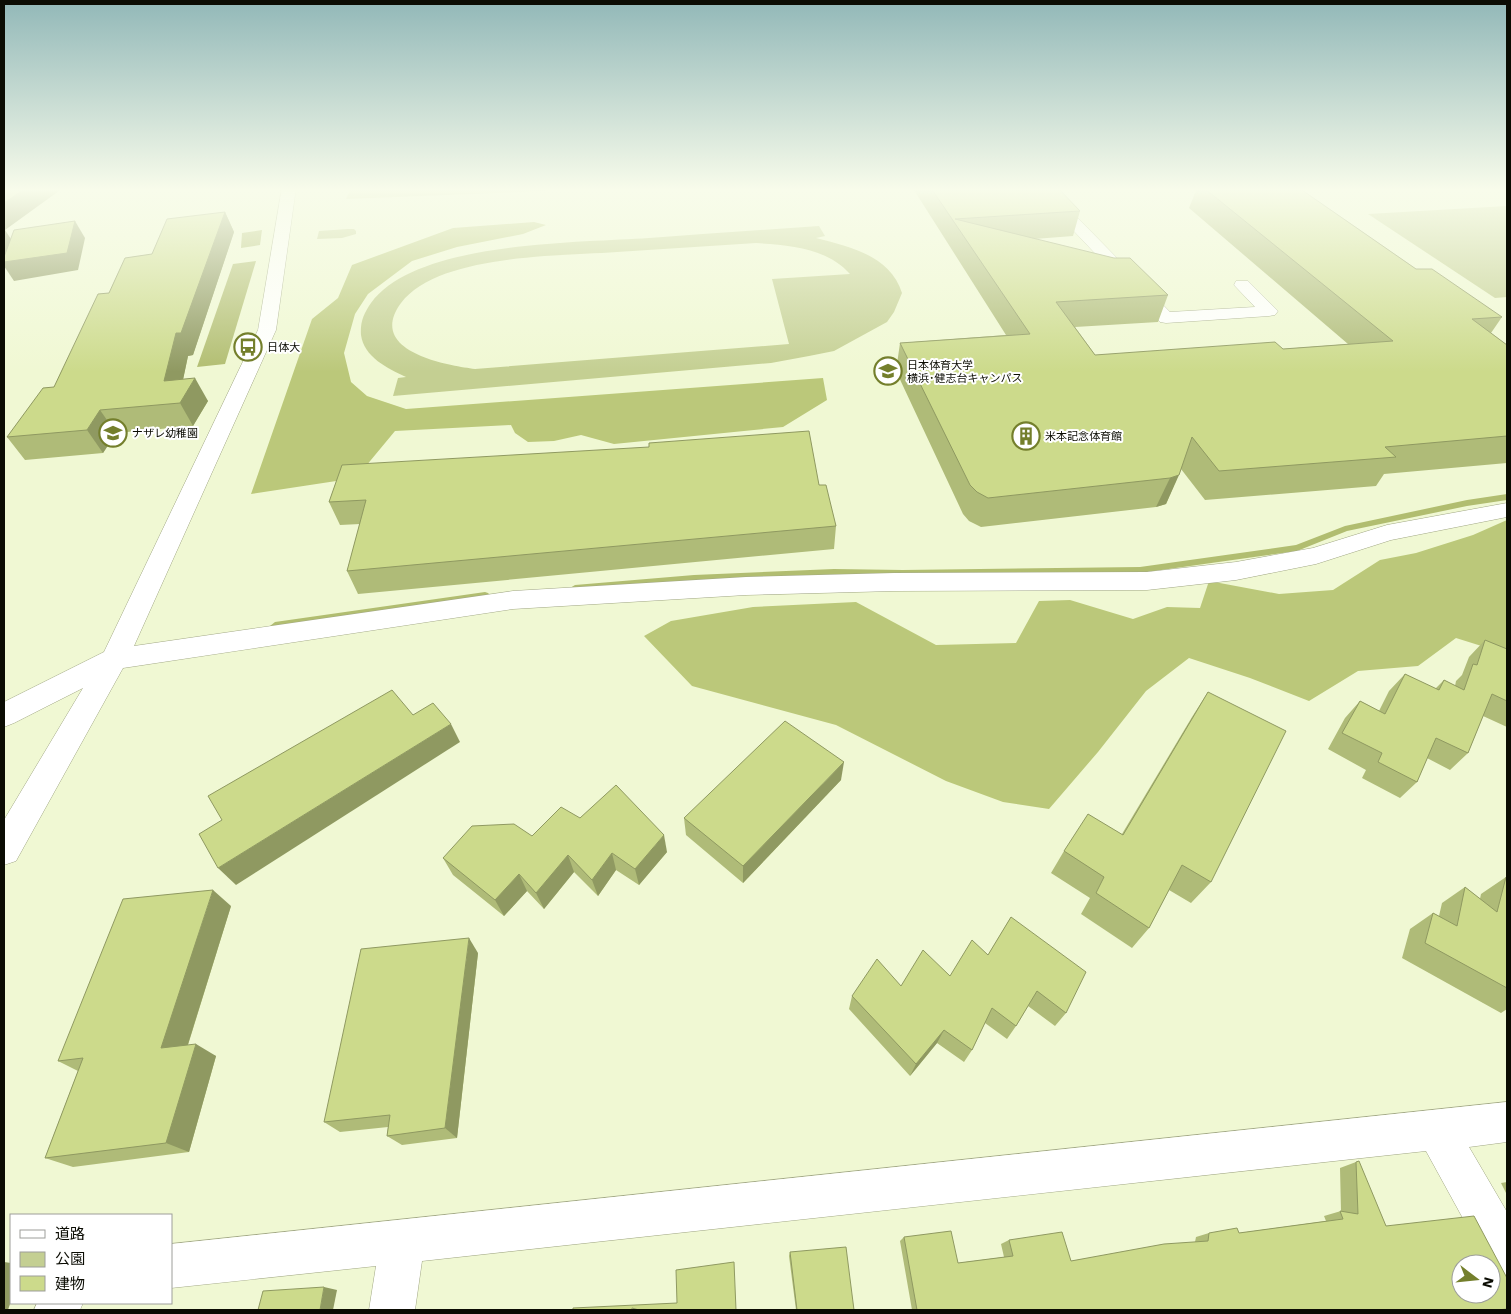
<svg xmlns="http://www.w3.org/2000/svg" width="1511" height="1314" font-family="'Work Sans','Noto Sans JP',sans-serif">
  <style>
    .green { fill: #c4cf92; fill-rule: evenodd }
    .forest { fill: #bbc87a }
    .water { fill: #b1bd70 }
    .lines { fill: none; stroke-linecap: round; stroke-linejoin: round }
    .stream { fill: #b1bd70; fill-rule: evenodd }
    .minor-casing { stroke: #a1a785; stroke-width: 1 }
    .minor { fill: #fff; fill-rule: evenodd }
    .wall { fill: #afbb78 }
    .shaded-wall { fill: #8f9961 }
    .building { fill: #ccda8b; stroke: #8f9961; fill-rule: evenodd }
    .labels { text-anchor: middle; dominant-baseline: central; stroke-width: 4; stroke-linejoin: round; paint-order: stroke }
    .far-poi-label { font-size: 11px; fill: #0b0c03; stroke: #fff; text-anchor: start }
  </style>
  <rect width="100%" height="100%" fill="#f0f8d3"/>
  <g class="green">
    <path d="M351 188H546V191L346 199Z"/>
    <path d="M1507 206V297L1495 298 1368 214Z"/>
    <path d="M819 226 825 236 816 238C850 247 890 255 902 293L894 312 887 322 834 351 809 356 771 363 393 396 398 378 406 377C387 368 364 357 361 335 360 322 364 313 371 303 416 241 577 243 649 238 705 234 762 230 819 226ZM756 243C789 245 827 248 850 274L772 279 789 344 475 369C445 365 366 351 401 303 438 254 560 256 617 252 663 249 710 246 756 243Z"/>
    <path d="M348 229H354L356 231V234L342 238 317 239 319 231Z"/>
  </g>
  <g class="forest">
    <path d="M534 222 546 225 523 234 457 247 412 261 368 294 355 314 344 353 351 382 367 396 406 409 823 378 827 400 783 427 614 444 581 435 554 441 528 442 515 433 511 425 395 431 356 478 251 494 312 319 338 298 352 265 453 228Z"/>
    <path d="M1507 520V654L1456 638 1418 666 1358 671 1309 701 1250 678 1189 658 1146 691 1098 752 1049 809 1003 802 946 781 836 725 692 686 644 636 671 621 753 607 856 602 936 645 1016 643 1039 601 1070 600 1133 619 1167 607 1200 608 1209 581 1279 594 1333 590 1380 560 1416 553 1473 535Z"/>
  </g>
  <g class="water">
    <path d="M262 230 260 245 241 248 242 233Z"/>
    <path d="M256 261 225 364 197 367 233 264Z"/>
  </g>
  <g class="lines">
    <g class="stream">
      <path d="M1507 494V500L1467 506 1347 531 1297 551 1140 573 903 576 834 575 694 581 575 591 570 588 575 585 694 575 834 569 903 570 1140 567 1296 545 1345 526 1467 500Z"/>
      <path d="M485 592 488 593 490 595 488 597 275 630 270 626 275 622Z"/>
    </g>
    <g class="minor-casing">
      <g id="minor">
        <path d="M282 188H296L276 330 134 646 513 591 746 577 894 573 1147 572 1236 562 1313 548 1387 525 1507 503V517L1391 540 1316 564 1236 580 1147 590 894 591 746 595 513 609 123 668 16 861 4 865V820L83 688 14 723 4 727V702L104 652 258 330Z"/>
        <path d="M1058 202 1063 203 1170 312 1255 307 1234 285 1236 281H1248L1278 311 1275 315 1269 316 1166 323 1160 322 1053 209 1051 206 1053 203Z"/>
        <path d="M1507 1102V1142L1469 1147 1507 1212V1276L1491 1270V1264H1488L1426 1151 422 1261 415 1310H369L376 1266 171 1288V1244Z"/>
        <path d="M37 1303H83L80 1310H34Z"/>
      </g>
    </g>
    <use href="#minor" class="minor"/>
  </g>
  <g class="wall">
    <path d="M549 188H596L549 190Z"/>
    <path d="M908 188H1058L1080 211 1073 236 1034 239 1168 295 1158 322 1075 327 1095 355 1283 349 1348 344 1189 208 1197 188H1299L1416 269 1502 317 1491 333 1507 345V463L1384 474 1376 486 1205 500 1181 469 1166 504 1156 507 981 527 969 521 963 514 896 371 900 343 1006 335 914 190H910Z"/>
    <path d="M225 212 234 232 193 355 188 356 183 379 208 401 193 426 116 433 103 453 25 460 7 437 54 387 109 293 152 254Z"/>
    <path d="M342 465 819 485 836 526 834 549 358 594 347 571 360 524 340 525 329 502Z"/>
    <path d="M1485 640 1507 649V727L1483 716 1468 753 1450 770 1427 758 1417 782 1400 798 1362 778 1366 770 1328 749 1345 718 1360 701 1379 711 1389 691 1405 674 1435 689 1444 680 1455 686 1456 681 1462 675 1469 657Z"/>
    <path d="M1208 692 1211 882 1191 903 1169 890 1149 928 1132 948 1081 914 1090 898 1051 873 1064 851 1122 834 1192 717Z"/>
    <path d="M841 780 743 883 686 835 684 818Z"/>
    <path d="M580 818 667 852 639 885 616 870 598 896 574 872 544 909 527 891 504 916 453 875 443 858 532 836Z"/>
    <path d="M1506 877 1507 879V1009L1501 1013 1402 958 1410 929 1433 913 1439 916 1442 903 1465 887 1480 899 1481 894Z"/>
    <path d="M231 906 188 1045 216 1056 189 1152 73 1167 45 1158 78 1071 58 1061Z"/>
    <path d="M1011 917 1066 1013 1055 1026 1028 1006 1016 1026 1007 1039 985 1023 972 1050 964 1062 937 1043 910 1076 849 1009 852 996 950 976 988 955Z"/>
    <path d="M478 953 457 1138 402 1145 387 1136 388 1127 340 1132 324 1122Z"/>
    <path d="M1356 1162 1386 1226 1497 1310H912L900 1241 904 1237 958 1263 1004 1257 1001 1244 1009 1240 1071 1261 1195 1242 1196 1237 1209 1233H1239L1326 1221 1324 1216 1341 1211 1340 1168Z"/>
    <path d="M1507 1182V1195L1501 1183Z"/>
    <path d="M790 1252 854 1310H858H796L789 1256Z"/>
  </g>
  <g class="shaded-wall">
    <path d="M26 188H63L5 230 17 248 4 257V203Z"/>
    <path d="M225 212 234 232 193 355 188 356 178 404 164 381 176 333Z"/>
    <path d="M75 221 85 238 78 270 14 281 4 266V262Z"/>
    <path d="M195 378 208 401 193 426 180 403Z"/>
    <path d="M100 410 116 433 103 453 87 430Z"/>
    <path d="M1179 475 1166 504 1156 507 1170 478Z"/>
    <path d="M451 724 460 742 236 885 218 868Z"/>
    <path d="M844 762 841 780 743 883V866Z"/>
    <path d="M664 835 667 852 639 885 635 869Z"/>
    <path d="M612 853 616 870 598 896 592 880Z"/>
    <path d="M568 855 574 872 544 909 536 893Z"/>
    <path d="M519 874 527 891 504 916 495 900Z"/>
    <path d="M213 890 231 906 183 1060 161 1048Z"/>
    <path d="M469 938 478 953 457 1138 445 1128Z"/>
    <path d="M944 1030 937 1043 910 1076 916 1064Z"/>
    <path d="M196 1044 216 1056 189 1152 166 1143Z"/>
    <path d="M4 1262 11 1263V1301L8 1310H4Z"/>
    <path d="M324 1287 337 1290 333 1310H320Z"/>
  </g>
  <g class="building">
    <path d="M4 188H26L4 203Z"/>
    <path d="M931 188H1058L1080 211 955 219 1114 258H1130L1168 295 1056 302 1095 355 1275 342 1283 349 1393 341 1204 188H1299L1416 269H1432L1502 317 1472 319 1507 345V436L1385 447 1396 457 1219 471 1192 437 1179 475 1170 478 988 498 977 492 970 485 900 343 1030 334Z"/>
    <path d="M225 212 181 333H176L164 381 195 378 180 403 100 410 87 430 7 437 43 388 54 387 98 294 109 293 125 258 152 254 167 219Z"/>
    <path d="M75 221 67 253 4 262V257L14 230Z"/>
    <path d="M809 431 819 485H826L836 526 347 571 366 500 329 502 342 465 649 447V443Z"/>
    <path d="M1485 640 1507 649V701L1492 694 1468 753 1436 738 1417 782 1378 762 1382 753 1342 733 1360 701 1385 714 1405 674 1439 690 1444 680 1464 690 1473 664 1477 665Z"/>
    <path d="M392 690 413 715 433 703 451 724 218 868 199 834 222 820 208 796Z"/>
    <path d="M1208 692 1286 731 1211 882 1182 865 1149 928 1096 893 1104 877 1064 851 1088 814 1123 835Z"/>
    <path d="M785 721 844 762 743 866 684 818Z"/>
    <path d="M616 785 664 835 635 869 612 853 592 880 568 855 536 893 519 874 495 900 443 858 472 826 514 824 532 836 561 807 580 818Z"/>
    <path d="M1506 877 1507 878V988L1425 943 1433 913 1457 926 1465 887 1497 912Z"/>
    <path d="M213 890 161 1048 196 1044 166 1143 45 1158 83 1058 58 1061 123 899Z"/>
    <path d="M1011 917 1086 972 1066 1013 1037 991 1016 1026 992 1008 972 1050 944 1030 916 1064 852 996 877 959 901 986 923 950 950 976 972 940 988 955Z"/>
    <path d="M469 938 445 1128 387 1136 390 1115 324 1122 361 949Z"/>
    <path d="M1359 1161 1386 1226 1474 1216 1507 1278V1309L1497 1310H917L904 1237 951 1231 958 1263 1013 1256 1009 1240 1062 1232 1071 1261 1164 1244 1208 1241 1209 1233 1237 1228 1239 1233 1343 1219 1340 1211 1358 1214 1356 1162ZM1461 1264H1491V1294H1461Z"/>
    <path d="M846 1247 854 1310H858H797L790 1252Z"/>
    <path d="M734 1262 736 1310H639L632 1308V1310H573V1308L677 1303 676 1270Z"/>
    <path d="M324 1287 320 1310H258L263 1291Z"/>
  </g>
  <linearGradient id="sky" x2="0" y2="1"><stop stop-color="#92b8b8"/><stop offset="0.51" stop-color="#f8fceb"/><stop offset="1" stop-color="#f8fceb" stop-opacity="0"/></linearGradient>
  <rect width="1511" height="372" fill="url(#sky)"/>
  <defs>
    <g id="bus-ring" transform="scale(1.4375)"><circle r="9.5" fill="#fff" stroke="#747f2c" stroke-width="1.5"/><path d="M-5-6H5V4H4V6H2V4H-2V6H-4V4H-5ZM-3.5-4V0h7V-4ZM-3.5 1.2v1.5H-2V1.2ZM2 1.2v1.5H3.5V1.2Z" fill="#747f2c"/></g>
    <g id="university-ring" transform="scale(1.4375)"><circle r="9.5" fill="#fff" stroke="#747f2c" stroke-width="1.5"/><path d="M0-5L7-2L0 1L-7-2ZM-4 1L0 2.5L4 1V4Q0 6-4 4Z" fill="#747f2c"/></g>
    <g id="school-ring" transform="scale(1.4375)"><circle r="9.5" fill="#fff" stroke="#747f2c" stroke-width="1.5"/><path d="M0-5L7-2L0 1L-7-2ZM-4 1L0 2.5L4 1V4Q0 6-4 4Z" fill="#747f2c"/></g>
    <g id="building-ring" transform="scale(1.4375)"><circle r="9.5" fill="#fff" stroke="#747f2c" stroke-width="1.5"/><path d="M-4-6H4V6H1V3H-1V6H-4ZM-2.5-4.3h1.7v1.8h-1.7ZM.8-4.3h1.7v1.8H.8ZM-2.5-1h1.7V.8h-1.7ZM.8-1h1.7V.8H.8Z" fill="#747f2c"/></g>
  </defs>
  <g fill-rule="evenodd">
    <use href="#bus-ring" x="248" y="347"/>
    <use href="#university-ring" x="888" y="371"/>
    <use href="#school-ring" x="113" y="433"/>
    <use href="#building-ring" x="1026" y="436"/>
  </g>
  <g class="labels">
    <g class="far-poi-label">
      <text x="267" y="347">日体大</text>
      <text x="907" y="365">日本体育大学<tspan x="907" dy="13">横浜･健志台キャンパス</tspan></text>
      <text x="132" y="433">ナザレ幼稚園</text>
      <text x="1045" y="436">米本記念体育館</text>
    </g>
  </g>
  <rect width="1511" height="1314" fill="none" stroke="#0b0c03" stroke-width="10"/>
  <rect x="10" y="1214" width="162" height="90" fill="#ffffff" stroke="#9d9e9a"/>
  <rect x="20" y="1230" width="25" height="8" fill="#ffffff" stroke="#9d9e9a"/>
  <text x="55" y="1239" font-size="15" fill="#0b0c03">道路</text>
  <rect x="20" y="1252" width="25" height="15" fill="#c4cf92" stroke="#9d9e9a"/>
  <text x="55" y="1264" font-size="15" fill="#0b0c03">公園</text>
  <rect x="20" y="1276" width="25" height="15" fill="#ccda8b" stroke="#9d9e9a"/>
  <text x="55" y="1289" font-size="15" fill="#0b0c03">建物</text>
  <g transform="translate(1476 1279) rotate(106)"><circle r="24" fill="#ffffff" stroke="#9d9e9a"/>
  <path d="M0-4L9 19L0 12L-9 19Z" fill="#747f2c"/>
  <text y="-8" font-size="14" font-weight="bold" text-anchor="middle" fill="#0b0c03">N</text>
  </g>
</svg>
